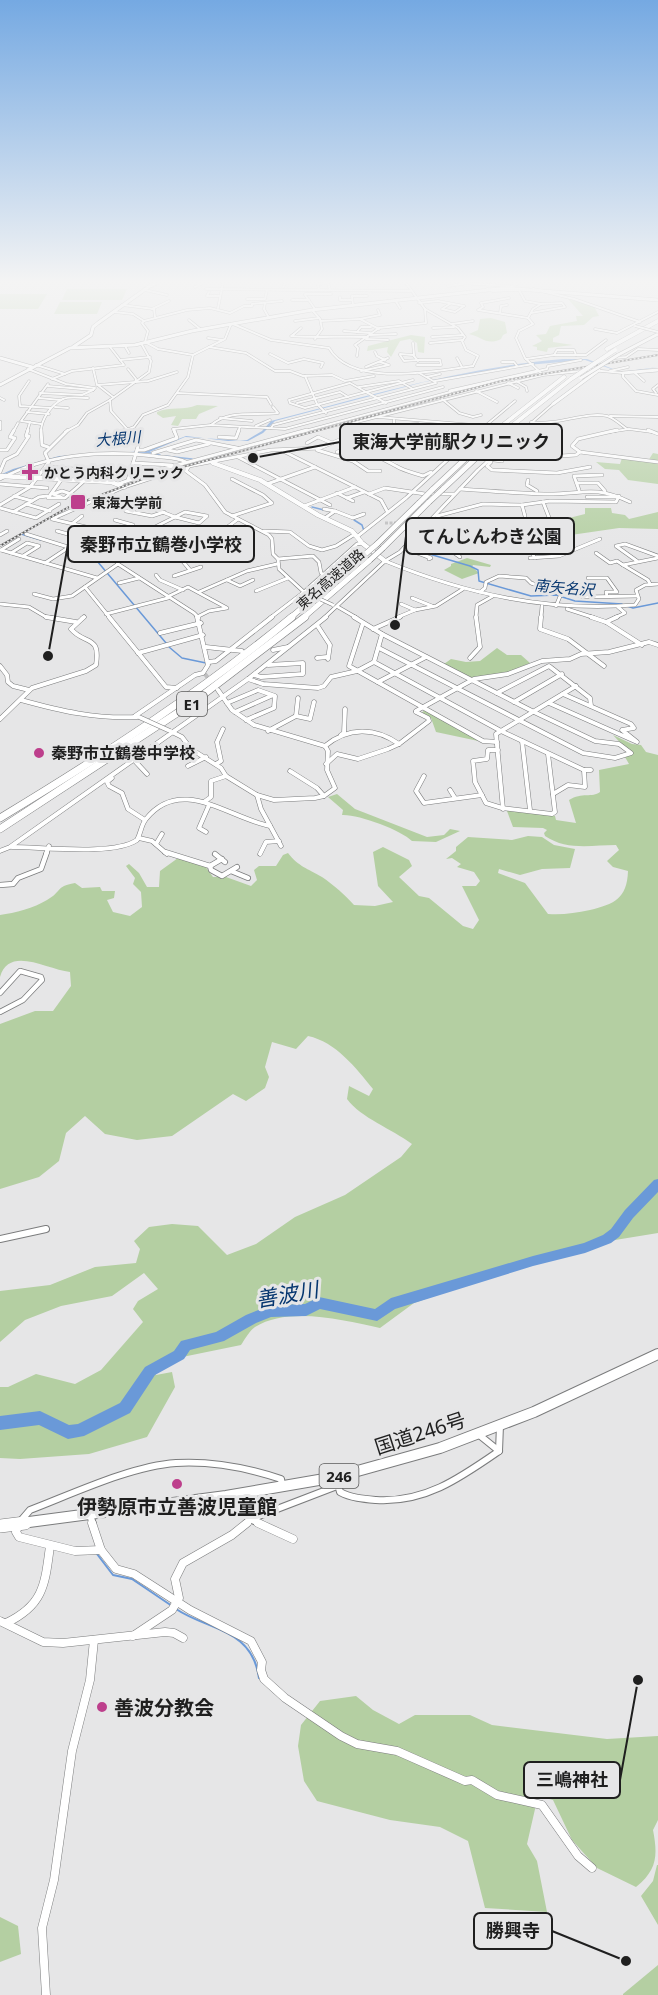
<svg xmlns="http://www.w3.org/2000/svg" width="658" height="1995" font-family="'Noto Sans','Noto Sans JP',sans-serif">
  <style>
    .green { fill: #b4cfa2 }
    .water { fill: #6a99d8 }
    .lines { fill: none; stroke-linecap: round; stroke-linejoin: round }
    .stream-far1 { stroke: #6a99d8; stroke-width: 1.5 }
    .stream { stroke: #6a99d8; stroke-width: 2 }
    .river { fill: #6a99d8; fill-rule: evenodd }
    .street-tunnel-far1 { stroke: #bebebf; stroke-width: 3; stroke-dasharray: 3 1.5; stroke-linecap: butt }
    .street-tunnel { stroke: #bebebf; stroke-width: 4; stroke-dasharray: 4 1.5; stroke-linecap: butt }
    .street-far5-casing { stroke: #7b7c7d; stroke-width: 3 }
    .street-far4-casing { stroke: #7b7c7d; stroke-width: 4 }
    .street-far3-casing { stroke: #7b7c7d; stroke-width: 5 }
    .street-far2-casing { stroke: #7b7c7d; stroke-width: 6 }
    .street-far1-casing { stroke: #7b7c7d; stroke-width: 8 }
    .street-casing { stroke: #7b7c7d; stroke-width: 9 }
    .secondary-far1-casing { stroke: #7b7c7d; stroke-width: 4 }
    .secondary-casing { stroke: #7b7c7d; stroke-width: 5 }
    .highway-far4-casing { stroke: #7b7c7d; stroke-width: 4.5 }
    .highway-far3-casing { stroke: #7b7c7d; stroke-width: 6 }
    .highway-far2-casing { stroke: #7b7c7d; stroke-width: 8 }
    .highway-far1-casing { stroke: #7b7c7d; stroke-width: 12 }
    .highway-casing { stroke: #7b7c7d; stroke-width: 14 }
    .street-far5 { stroke: #fff; stroke-width: 2 }
    .street-far4 { stroke: #fff; stroke-width: 3 }
    .street-far3 { stroke: #fff; stroke-width: 4 }
    .street-far2 { stroke: #fff; stroke-width: 4.5 }
    .street-far1 { stroke: #fff; stroke-width: 6 }
    .street { stroke: #fff; stroke-width: 8 }
    .secondary-far1 { stroke: #fff; stroke-width: 3 }
    .secondary { stroke: #fff; stroke-width: 4.5 }
    .highway-far4 { stroke: #fff; stroke-width: 4 }
    .highway-far3 { stroke: #fff; stroke-width: 5 }
    .highway-far2 { stroke: #fff; stroke-width: 7 }
    .highway-far1 { stroke: #fff; stroke-width: 10 }
    .highway { stroke: #fff; stroke-width: 13 }
    .rail-casing { stroke: #4f4f4f; stroke-width: 2 }
    .rail { stroke: #e6e6e7; stroke-width: 1.5; stroke-dasharray: 2; stroke-linecap: butt }
    .street-bridge-far2-casing { stroke: #7b7c7d; stroke-width: 3; stroke-linecap: butt }
    .street-bridge-far1-casing { stroke: #7b7c7d; stroke-width: 4; stroke-linecap: butt }
    .street-bridge-casing { stroke: #7b7c7d; stroke-width: 5; stroke-linecap: butt }
    .secondary-bridge-casing { stroke: #7b7c7d; stroke-width: 4; stroke-linecap: butt }
    .highway-bridge-far1-casing { stroke: #7b7c7d; stroke-width: 4.5; stroke-linecap: butt }
    .highway-bridge-casing { stroke: #7b7c7d; stroke-width: 6; stroke-linecap: butt }
    .street-bridge-far2 { stroke: #fff; stroke-width: 2 }
    .street-bridge-far1 { stroke: #fff; stroke-width: 3 }
    .street-bridge { stroke: #fff; stroke-width: 4 }
    .secondary-bridge { stroke: #fff; stroke-width: 3 }
    .highway-bridge-far1 { stroke: #fff; stroke-width: 4 }
    .highway-bridge { stroke: #fff; stroke-width: 5 }
    .poi-dot { fill: #bd3f8c; stroke: #e6e6e7; stroke-width: 2 }
    .labels { text-anchor: middle; dominant-baseline: central; stroke-width: 6; stroke-linejoin: round; paint-order: stroke }
    .far-poi-label { font-size: 14px; font-weight: bold; fill: #1f1f1f; stroke: #e6e6e7; text-anchor: start }
    .far-street-label { font-size: 14px; fill: #1f1f1f; stroke: #e6e6e7 }
    .far-water-label { font-size: 15px; font-style: italic; fill: #06366f; stroke: #e6e6e7 }
    .shield { fill: #e6e6e7; stroke: #5b5b5b; stroke-width: 1.5 }
    .shield-label { font-size: 15px; font-weight: bold; fill: #1f1f1f }
    .poi-label { font-size: 16px; font-weight: bold; fill: #1f1f1f; stroke: #e6e6e7; text-anchor: start }
    .near-street-label { font-size: 20px; fill: #1f1f1f; stroke: #e6e6e7 }
    .near-poi-label { font-size: 20px; font-weight: bold; fill: #1f1f1f; stroke: #e6e6e7 }
    .near-water-label { font-size: 21px; font-style: italic; fill: #06366f; stroke: #e6e6e7 }
    .leader { fill: none; stroke: #1f1f1f; stroke-width: 2 }
    .callout-dot { fill: #1f1f1f; stroke: #e6e6e7; stroke-width: 2 }
    .callout { fill: #e6e6e7; stroke: #1f1f1f; stroke-width: 2 }
    .callout-label { font-size: 18px; text-anchor: middle; font-weight: bold; fill: #1f1f1f }
  </style>
  <rect width="100%" height="100%" fill="#e6e6e7"/>
  <g class="green">
    <path d="M67 289H127L122 300H62Z"/>
    <path d="M0 294H47L38 309H0Z"/>
    <path d="M568 299 594 306 599 316 593 317 584 325 561 326 559 335 553 338V342L573 345 548 348 547 352 537 350V347L532 346 542 341 536 335 546 334 550 326 577 321 576 316H583Z"/>
    <path d="M60 302H102L97 314H54Z"/>
    <path d="M491 318 505 322 507 333 503 335 501 339C487 346 482 337 469 334L478 330 480 319Z"/>
    <path d="M411 335 425 337 424 353 418 352 417 343 410 339 400 341 391 357 387 352 388 347 367 351 368 346Z"/>
    <path d="M197 405 218 406 199 414 196 419H182L178 426 171 425 176 416 163 418 157 414V412C170 406 184 411 197 405Z"/>
    <path d="M653 453 658 454V484L628 480 619 470 605 469 596 462 620 464 622 458 648 461Z"/>
    <path d="M585 508H611L612 513 625 515 629 519 658 512V529L619 528 564 536 553 522 585 514Z"/>
    <path d="M467 558 491 565 490 567 473 565 472 567 479 573 462 579 444 570 451 566V564Z"/>
    <path d="M497 648 507 655H521L530 663 507 673 471 678 444 664 451 659 466 662 480 661Z"/>
    <path d="M425 709 483 742 436 732 431 718 422 713Z"/>
    <path d="M613 735 632 744 641 745 646 752 658 755V1233L609 1241 437 1295 414 1303 380 1328C343 1320 289 1306 255 1327 250 1330 245 1339 241 1345L153 1363 156 1375 172 1372 175 1387 147 1437 89 1454 20 1459 0 1458V1387H8L36 1374 75 1384 101 1370 143 1322 133 1309 138 1301 158 1289 144 1273 112 1296 61 1306 25 1320 0 1342V1291L50 1285 95 1267 136 1263 140 1249 134 1241 149 1227 172 1224 198 1226 227 1255 256 1244 295 1217 345 1195 401 1157 412 1144C392 1129 361 1118 347 1099L349 1086 369 1096 373 1089C356 1068 336 1042 308 1036L296 1049 272 1042 265 1067 269 1077 265 1088 246 1101 233 1094 172 1136 137 1140 105 1134 85 1116 66 1133 59 1161 39 1177 0 1189V1024L35 1011H53L71 986 70 972C48 970 9 945 0 977V915C15 913 34 908 47 900 63 891 54 887 75 883L82 888 100 887 102 891H115L114 898 107 900 113 912 130 916 142 907 141 892 133 884 135 878 126 866 129 864 139 873 147 887H159L160 871 178 858 205 866 213 877H226L251 886 257 880 254 870 259 866H276L283 855 288 853C299 867 307 868 322 877 335 886 344 894 354 905L375 906 393 902 378 886 373 852 383 847 409 860 412 866 399 877 419 896 429 898 463 926 473 929 479 920 462 886H476L480 881 474 872 457 867 461 864 452 858 446 859 456 851V847L468 837 512 840 528 836 542 837 554 845 575 849 570 868 542 869 520 875 499 869 498 873 525 883 548 914C563 915 575 913 590 910 614 904 627 899 628 871L613 867 607 861 619 850 616 845C592 845 567 851 545 836L544 833 547 830 543 828 513 827 507 811H532L555 816 556 820 576 823 569 800C582 792 592 798 600 792L599 770 629 764 625 757 631 754Z"/>
    <path d="M337 794 355 809 427 837 444 835 450 829 460 831 436 842 412 841C401 830 358 814 342 815L343 810 328 797Z"/>
    <path d="M356 1696 373 1710 399 1724 415 1715H470L492 1725 607 1739 658 1736V1820L653 1830C658 1856 657 1870 636 1887L597 1868 572 1840 553 1800 538 1796 527 1844 537 1861 547 1912 485 1908 468 1841 440 1827 390 1820 317 1801 304 1781 298 1746 301 1725 320 1701Z"/>
    <path d="M657 1865H658V1925L641 1896 653 1881Z"/>
    <path d="M0 1917 18 1926 21 1954 0 1962Z"/>
    <path d="M658 1965V1995H623V1994Z"/>
  </g>
  <path class="water" d="M563 359H587L621 372 658 367 623 373 585 360 515 366 424 382 275 421 263 433 248 441 185 437 147 453 120 452 62 457 0 475 13 469 59 456 147 451 186 436 228 441 247 440 262 431 271 421C368 396 463 367 563 359Z"/>
  <g class="lines">
    <g class="stream-far1">
      <path d="M147 452 160 455"/>
      <path d="M165 456 192 459"/>
      <path d="M312 507 324 510"/>
      <path d="M354 520 362 525 364 531"/>
      <path d="M21 534 41 540"/>
      <path d="M69 548 92 555 166 643"/>
      <path d="M409 548 470 566 478 570 479 581 531 596 556 595 575 601 622 604"/>
      <path d="M627 606 633 608 658 603"/>
      <path d="M169 647 182 658 206 663"/>
    </g>
    <g class="stream">
      <path d="M97 1554 113 1575 132 1579 172 1606"/>
      <path d="M176 1609C209 1631 252 1628 259 1678"/>
    </g>
    <path class="river" d="M658 1179V1192L633 1218 619 1237 611 1243 585 1253 533 1266 395 1309 377 1321 320 1309 306 1316 271 1317 256 1323 224 1341 190 1350 184 1359 155 1375 130 1413 84 1436 68 1439 39 1425 0 1430V1416L40 1411 69 1425 78 1424 120 1403 145 1367 174 1351 181 1341 216 1332 246 1315 271 1305 305 1304 319 1297 375 1309 391 1298 533 1256 584 1243 603 1235 611 1229 625 1210 654 1180Z"/>
    <g class="street-tunnel-far1">
      <path d="M408 522 420 521"/>
      <path d="M385 523H400"/>
    </g>
    <path class="street-tunnel" d="M205 674 216 688"/>
    <g class="street-far5-casing">
      <g id="street-far5">
        <path d="M406 283 425 309 458 328 465 337 462 341 466 350 478 356 473 366"/>
        <path d="M460 283 509 286"/>
        <path d="M151 286 158 283"/>
        <path d="M448 286 463 284"/>
        <path d="M195 287 203 283"/>
        <path d="M283 287 285 283"/>
        <path d="M510 287 519 283"/>
        <path d="M206 289 411 291"/>
        <path d="M487 289 493 291 519 290 525 301 541 304 533 309 528 318"/>
        <path d="M533 289 574 299 640 322"/>
        <path d="M145 290 167 295"/>
        <path d="M319 290 318 284 328 283 330 290"/>
        <path d="M209 292 207 296H220"/>
        <path d="M305 294H331"/>
        <path d="M305 295 315 309"/>
        <path d="M340 297V300H352"/>
        <path d="M509 298 481 303 483 307 478 310 528 318 533 324 519 331 516 338 525 358 542 374"/>
        <path d="M247 299H265L267 290"/>
        <path d="M292 300H309"/>
        <path d="M395 300 400 308"/>
        <path d="M265 303 264 309 269 318"/>
        <path d="M419 303 438 301 464 306"/>
        <path d="M450 304 442 309 455 312 464 306"/>
        <path d="M122 305 154 309 155 317"/>
        <path d="M353 305 352 296H367"/>
        <path d="M218 308 223 283"/>
        <path d="M152 309 169 301"/>
        <path d="M312 310 320 319 322 329 315 339"/>
        <path d="M114 312 133 314 144 321 142 323 148 331 145 342 158 349 193 355 225 339 231 324"/>
        <path d="M500 313 501 306 507 305"/>
        <path d="M531 313 565 307 562 303 540 304"/>
        <path d="M360 319 380 315 378 310"/>
        <path d="M189 320 200 329"/>
        <path d="M144 321 187 310 210 308 230 313 244 306H252V304L282 301"/>
        <path d="M295 321 319 318"/>
        <path d="M321 321 360 319 379 329"/>
        <path d="M233 324 271 340 329 348C352 388 435 371 473 366"/>
        <path d="M452 324 473 321"/>
        <path d="M433 328 454 327"/>
        <path d="M595 329 617 333 658 312"/>
        <path d="M344 331 357 332"/>
        <path d="M370 333 357 332 361 327H371"/>
        <path d="M294 334 291 336C317 338 342 336 368 337"/>
        <path d="M294 334 301 328"/>
        <path d="M370 335 396 334"/>
        <path d="M432 337 463 335"/>
        <path d="M208 338 222 340"/>
        <path d="M366 339 388 340"/>
        <path d="M413 343 414 355"/>
        <path d="M430 343 463 340"/>
        <path d="M125 346 129 353"/>
        <path d="M209 347 246 353 275 371H290L303 376 332 375 345 381 374 376"/>
        <path d="M375 352 377 356 385 360"/>
        <path d="M270 354 288 363 304 359 323 363 321 367"/>
        <path d="M400 354 413 355 418 361"/>
        <path d="M400 355 404 361 418 360"/>
        <path d="M554 355 557 350H574L576 355"/>
        <path d="M357 356 358 348 355 345 379 328 426 323 425 309"/>
        <path d="M457 358 462 367"/>
        <path d="M615 358 626 357 638 349 658 350"/>
        <path d="M526 359 554 355H586L606 340"/>
        <path d="M120 360 150 357"/>
        <path d="M502 362H514L517 366"/>
        <path d="M36 365 65 374"/>
        <path d="M417 365H441L440 360H418"/>
        <path d="M366 367 388 358"/>
        <path d="M93 368 97 385"/>
        <path d="M28 369 66 384 95 388 93 390"/>
        <path d="M128 369 136 379 135 382"/>
        <path d="M361 371 389 365 380 362"/>
        <path d="M538 371 547 369 548 366 581 360"/>
        <path d="M610 371 628 367"/>
        <path d="M419 373 435 382"/>
        <path d="M635 373 644 381"/>
        <path d="M305 376 317 404 326 413"/>
        <path d="M427 377 440 374"/>
        <path d="M52 379 72 371 124 365 110 347"/>
        <path d="M29 381 19 396 20 406 51 408"/>
        <path d="M435 381 533 364"/>
        <path d="M516 381 526 387 527 391"/>
        <path d="M350 383 366 392 305 408 290 403 289 400Z"/>
        <path d="M508 383 518 388"/>
        <path d="M98 385 148 381 177 372"/>
        <path d="M48 386 93 390"/>
        <path d="M99 386 113 397"/>
        <path d="M359 387 399 381 413 389"/>
        <path d="M476 391 497 402"/>
        <path d="M366 392 386 403"/>
        <path d="M366 392 413 380"/>
        <path d="M40 393 82 395 93 390"/>
        <path d="M177 393 267 397 271 404"/>
        <path d="M656 393 653 389 658 385"/>
        <path d="M0 398 4 400"/>
        <path d="M39 398 60 400"/>
        <path d="M442 399 458 412"/>
        <path d="M110 400 111 411 128 430"/>
        <path d="M297 403 340 392 348 397"/>
        <path d="M55 407 68 408"/>
        <path d="M27 412 49 414"/>
        <path d="M459 413 473 417 481 415"/>
        <path d="M610 416 658 417"/>
        <path d="M378 417 486 426"/>
        <path d="M220 418 252 421"/>
        <path d="M531 422C557 426 586 411 607 416 614 418 621 425 627 429"/>
        <path d="M41 424 21 421 48 384"/>
        <path d="M211 425C230 409 255 416 278 413L273 407"/>
        <path d="M256 426 270 420"/>
        <path d="M271 428 273 425 436 383"/>
        <path d="M13 432 18 423"/>
        <path d="M27 432 30 422"/>
        <path d="M41 432C41 419 51 405 63 399 69 396 81 398 88 398"/>
        <path d="M65 432 78 425 87 413 110 400 149 372 151 361 141 343"/>
        <path d="M121 432 134 427 143 415 168 405 188 377 193 355"/>
        <path d="M174 432 173 429 211 425 285 429 443 387"/>
        <path d="M238 432 240 427"/>
        <path d="M301 432 450 392"/>
        <path d="M349 432 348 427 353 423 543 375 591 370 623 373V377L636 391 658 395"/>
        <path d="M388 432 394 425V420"/>
        <path d="M397 432 402 425 418 424"/>
        <path d="M402 432 467 431 466 425"/>
        <path d="M478 432 515 401"/>
        <path d="M521 432 553 404"/>
        <path d="M542 432 547 425"/>
        <path d="M609 432 629 429 652 432"/>
      </g>
    </g>
    <g class="street-far4-casing">
      <g id="street-far4">
        <path d="M41 430 42 445 48 447"/>
        <path d="M125 430 111 436 133 439 139 443 128 480"/>
        <path d="M398 430 397 432 467 430"/>
        <path d="M617 430 578 439 572 446 580 452 658 462"/>
        <path d="M648 430 658 434"/>
        <path d="M349 434 366 436"/>
        <path d="M387 436 432 435"/>
        <path d="M387 436 389 443 401 442 400 437"/>
        <path d="M387 436 389 430"/>
        <path d="M219 437 236 438 239 430"/>
        <path d="M346 438 357 441 359 450"/>
        <path d="M450 442 456 444 458 450 465 451"/>
        <path d="M307 443 318 437 332 443"/>
        <path d="M0 450H7L15 438 10 437 14 430"/>
        <path d="M137 450H144L177 438 174 430"/>
        <path d="M168 450 177 452 209 444"/>
        <path d="M317 450 353 461 368 471H380"/>
        <path d="M283 451 381 500 387 511"/>
        <path d="M337 452C359 443 376 456 396 466 404 471 414 473 423 476L431 472"/>
        <path d="M153 453 196 440 237 448"/>
        <path d="M520 453 534 454 542 442 536 441 543 430"/>
        <path d="M493 456 496 457 494 460 502 461"/>
        <path d="M238 457 330 505"/>
        <path d="M531 458 576 455 580 452"/>
        <path d="M487 461 491 462 487 466 492 470 557 473 590 467"/>
        <path d="M133 463 172 465"/>
        <path d="M189 466 186 471 205 485 225 512 269 535 272 539 273 554 278 559 279 569 304 592"/>
        <path d="M46 467 129 473"/>
        <path d="M0 472 5 460 17 454 29 436H26L28 430"/>
        <path d="M0 479C46 454 103 450 154 456 165 458 176 457 186 462"/>
        <path d="M232 479 263 495 272 503 232 516"/>
        <path d="M61 480 48 498H65L83 482"/>
        <path d="M528 480 527 485 537 491"/>
        <path d="M577 483H598L605 491"/>
        <path d="M0 484 47 488"/>
        <path d="M118 484 159 470 307 430"/>
        <path d="M267 484 315 467"/>
        <path d="M460 489C488 491 516 493 544 494 582 495 592 484 630 502"/>
        <path d="M579 490 574 476 602 475"/>
        <path d="M111 493 114 496 110 501 119 504 126 511 152 516 164 512"/>
        <path d="M337 493 353 501"/>
        <path d="M369 494 385 488 425 494H454"/>
        <path d="M14 496 32 501"/>
        <path d="M61 497 53 494 62 491 71 494"/>
        <path d="M587 497H618"/>
        <path d="M347 498 364 492"/>
        <path d="M26 504 50 511"/>
        <path d="M0 505 30 487 49 462 45 453 68 430"/>
        <path d="M522 505 525 516"/>
        <path d="M304 506 355 487"/>
        <path d="M0 508 36 518 59 504"/>
        <path d="M324 509 335 511"/>
        <path d="M130 510 147 506 175 517"/>
        <path d="M13 512 39 497 47 496"/>
        <path d="M185 512 207 516 199 523 175 517Z"/>
        <path d="M437 516 483 504 522 505 550 501 616 502 619 496"/>
        <path d="M325 518 335 511 353 518 364 514"/>
        <path d="M115 520 133 525 140 548"/>
        <path d="M73 523 82 516"/>
        <path d="M446 524 466 521"/>
        <path d="M133 529 155 527 175 517"/>
        <path d="M57 531 82 538"/>
        <path d="M264 531 290 532 309 546 322 550 336 546 355 534"/>
        <path d="M425 532 489 539"/>
        <path d="M425 532 460 557"/>
        <path d="M26 534 68 547"/>
        <path d="M465 534 481 528"/>
        <path d="M0 535 7 531"/>
        <path d="M358 536 406 498 480 430"/>
        <path d="M524 539 563 535"/>
        <path d="M184 541 180 558 190 570"/>
        <path d="M182 548 201 550 205 543 203 542"/>
        <path d="M404 548 431 558 429 559"/>
        <path d="M1 550 97 578"/>
        <path d="M1 550 19 539"/>
        <path d="M114 552 180 541 203 542 217 535 238 519"/>
        <path d="M531 552 563 548 555 536"/>
        <path d="M11 553 27 543 39 546 23 556"/>
        <path d="M596 553 610 563 617 561 623 565"/>
        <path d="M530 558 559 556 600 539"/>
        <path d="M535 558 521 536 537 533 536 523 550 520 543 502"/>
        <path d="M278 559 313 556 319 562 321 573 324 575"/>
        <path d="M385 561C466 594 547 612 635 605L639 599 636 590 645 585 658 584"/>
        <path d="M637 561 616 546 625 544 658 556"/>
        <path d="M45 563 92 532"/>
        <path d="M156 575 160 580 183 590"/>
        <path d="M174 576 201 567"/>
        <path d="M588 578H607L617 592H606L607 596"/>
        <path d="M227 580 240 586 253 580"/>
        <path d="M119 583 139 578"/>
        <path d="M650 584 648 580 623 565 658 558"/>
        <path d="M85 587 110 618"/>
        <path d="M256 591 288 578"/>
        <path d="M563 591 584 597 637 596"/>
        <path d="M199 592 247 571 277 564"/>
        <path d="M480 592 485 588 486 582 499 576 526 578 531 583 561 594"/>
        <path d="M34 594 53 599 72 596 118 564"/>
        <path d="M167 597 188 587 227 608 209 611 197 617"/>
        <path d="M412 598 432 606"/>
        <path d="M0 604 29 607 46 617 55 618"/>
        <path d="M401 604 415 610"/>
        <path d="M556 606 561 594 572 582"/>
        <path d="M338 607 357 618"/>
        <path d="M567 609 595 618"/>
        <path d="M106 614 168 598"/>
        <path d="M82 618 84 617"/>
        <path d="M199 618 194 613 118 564 112 548 86 527 52 519 124 487 189 466 271 450 320 448 349 436 348 430"/>
        <path d="M270 618 304 592 357 544 362 543"/>
        <path d="M324 618 385 561 400 552 478 470 523 430"/>
        <path d="M396 618 415 610 436 606 463 589"/>
        <path d="M476 618 477 605 493 596"/>
        <path d="M541 618 542 606"/>
        <path d="M614 618 625 613 618 607"/>
      </g>
    </g>
    <g class="street-far3-casing">
      <g id="street-far3">
        <path d="M46 617 76 622"/>
        <path d="M109 617 166 687 177 688"/>
        <path d="M354 617 382 634 534 712 595 741 619 744 631 753 615 758 583 753 379 648"/>
        <path d="M541 617 540 629 568 639 604 666"/>
        <path d="M591 617 606 622 642 645"/>
        <path d="M606 622 617 617"/>
        <path d="M363 623 349 666 483 741 497 742"/>
        <path d="M317 625 330 645 328 659"/>
        <path d="M373 629 400 617"/>
        <path d="M160 633 201 623"/>
        <path d="M206 647 242 651"/>
        <path d="M273 650 288 647"/>
        <path d="M138 653 203 635"/>
        <path d="M317 658 327 657"/>
        <path d="M470 658 480 647 476 617"/>
        <path d="M209 662 216 661 272 617"/>
        <path d="M374 662 501 731 584 770H591"/>
        <path d="M0 666 7 675 8 682 13 686 29 690"/>
        <path d="M254 675 261 677 303 674V663L268 665"/>
        <path d="M248 679 263 684 318 688 324 686 331 677 357 671 374 662 382 634"/>
        <path d="M378 682 426 657"/>
        <path d="M218 690 232 710 254 725 325 746"/>
        <path d="M497 693 549 666 590 698 591 706"/>
        <path d="M21 700C61 711 95 719 137 717"/>
        <path d="M514 702 562 674"/>
        <path d="M227 703 258 690 275 696 274 708 246 720"/>
        <path d="M549 703 637 742 622 730 634 728 631 724 563 694"/>
        <path d="M416 711 474 679 508 674 542 661 570 659 581 654 609 652 649 642 658 645"/>
        <path d="M235 712 271 696"/>
        <path d="M135 716 195 675 203 673 208 665 197 617"/>
        <path d="M296 716 298 698"/>
        <path d="M0 719 32 688 86 671 96 665C101 634 84 645 71 629L84 617"/>
        <path d="M268 731 296 716 310 719 314 702"/>
        <path d="M174 733 182 737 191 749 221 768 226 776 257 795 274 800 315 798 324 796 335 788 327 770 328 751 325 746"/>
        <path d="M341 735 344 733 345 709"/>
        <path d="M522 741 530 810"/>
        <path d="M325 746C348 727 375 727 399 744"/>
        <path d="M498 750H488L487 759 473 761 475 782 486 803 502 808 552 814 555 812 548 754"/>
        <path d="M134 760 147 774"/>
        <path d="M216 764 221 761 217 742 223 729"/>
        <path d="M326 764 337 754 358 759 388 749 399 744 429 721 428 718 416 712"/>
        <path d="M188 766 206 757"/>
        <path d="M290 771 317 788 324 796"/>
        <path d="M424 776 416 791 424 803 482 795"/>
        <path d="M112 778 107 782 109 786 122 793 128 809 145 820"/>
        <path d="M450 790 455 798"/>
        <path d="M553 794 568 785 585 787 584 770"/>
        <path d="M257 795 261 809 281 846"/>
        <path d="M204 802 211 797V781L226 776"/>
        <path d="M503 809 496 734 576 686"/>
        <path d="M206 832 199 828 209 805"/>
        <path d="M139 838 152 841 167 854"/>
        <path d="M156 844 162 834"/>
        <path d="M12 847C42 847 114 856 137 840 141 833 141 825 146 819 181 775 229 818 270 826"/>
        <path d="M0 851 10 847 248 679 326 617"/>
        <path d="M46 854 49 846"/>
        <path d="M260 854 266 842 279 841"/>
      </g>
    </g>
    <g class="street-far2-casing">
      <g id="street-far2">
        <path d="M165 852 210 866 211 870 222 876 237 867"/>
        <path d="M215 854 225 862"/>
        <path d="M210 866 222 859"/>
        <path d="M231 871 248 878"/>
        <path d="M0 885 13 884 18 878 41 869 47 852"/>
        <path d="M0 993 20 971 41 977 42 980 23 1000 0 1012"/>
      </g>
    </g>
    <g class="street-far1-casing">
      <g id="street-far1">
        <path d="M0 1239 46 1229"/>
        <path d="M478 1434 499 1451"/>
        <path d="M336 1477 340 1492C351 1498 364 1499 376 1500 425 1503 460 1478 499 1451L500 1425"/>
        <path d="M90 1515 93 1524"/>
        <path d="M252 1520 261 1524"/>
        <path d="M18 1524 30 1510C72 1494 131 1466 176 1463 210 1461 248 1468 281 1479L282 1485"/>
        <path d="M245 1524 251 1519 337 1486"/>
      </g>
    </g>
    <g class="street-casing">
      <g id="street">
        <path d="M19 1523 16 1532 19 1537 75 1551 101 1550"/>
        <path d="M92 1523 101 1550 116 1569 134 1574 190 1610 251 1641 262 1662 261 1670 264 1679 285 1698 341 1736 357 1744 397 1751 465 1781 472 1780 497 1795 542 1805 578 1856 592 1868"/>
        <path d="M258 1523 293 1539"/>
        <path d="M0 1621 43 1642 63 1643 165 1632 174 1633 183 1638"/>
        <path d="M6 1623C44 1605 45 1584 50 1546"/>
        <path d="M133 1636 172 1610 179 1598 175 1579 183 1563 232 1535 247 1523"/>
        <path d="M46 1995 42 1928 54 1880 72 1751 90 1680 94 1640"/>
      </g>
    </g>
    <g class="secondary-far1-casing">
      <g id="secondary-far1">
        <path d="M73 347 91 335 93 327 98 323 154 283"/>
        <path d="M618 355 658 334"/>
        <path d="M0 358 32 367"/>
        <path d="M623 373 658 370"/>
        <path d="M0 385 70 348 135 345 192 331 312 310 506 288 658 300"/>
        <path d="M450 391 538 371"/>
        <path d="M553 404 599 370"/>
        <path d="M0 422V429"/>
      </g>
    </g>
    <g class="secondary-casing">
      <g id="secondary">
        <path d="M213 463 260 480 318 515 352 531 362 543 385 561"/>
        <path d="M0 476 111 482 124 487"/>
      </g>
    </g>
    <g class="highway-far4-casing">
      <g id="highway-far4">
        <path d="M607 349 658 321"/>
        <path d="M494 432 564 377"/>
        <path d="M504 432 571 379"/>
      </g>
    </g>
    <g class="highway-far3-casing">
      <g id="highway-far3">
        <path d="M443 489 506 430"/>
        <path d="M432 490 496 430"/>
        <path d="M377 544 419 503"/>
        <path d="M383 548 429 502"/>
        <path d="M290 618 363 556"/>
        <path d="M303 618 370 560"/>
      </g>
    </g>
    <g class="highway-far2-casing">
      <g id="highway-far2">
        <path d="M0 818C101 757 201 692 292 617"/>
        <path d="M0 829 191 704 305 617"/>
      </g>
    </g>
    <g class="highway-far1-casing">
      <path id="highway-far1" d="M14 1524 226 1496 336 1477 440 1448 534 1412 658 1354"/>
    </g>
    <g class="highway-casing">
      <path id="highway" d="M0 1526 25 1523"/>
    </g>
    <use href="#street-far5" class="street-far5"/>
    <use href="#street-far4" class="street-far4"/>
    <use href="#street-far3" class="street-far3"/>
    <use href="#street-far2" class="street-far2"/>
    <use href="#street-far1" class="street-far1"/>
    <use href="#street" class="street"/>
    <use href="#secondary-far1" class="secondary-far1"/>
    <use href="#secondary" class="secondary"/>
    <use href="#highway-far4" class="highway-far4"/>
    <use href="#highway-far3" class="highway-far3"/>
    <use href="#highway-far2" class="highway-far2"/>
    <use href="#highway-far1" class="highway-far1"/>
    <use href="#highway" class="highway"/>
    <g class="rail-casing">
      <path id="rail" d="M0 546 67 508 153 475 501 381 658 355"/>
    </g>
    <use href="#rail" class="rail"/>
    <g class="street-bridge-far2-casing">
      <g id="street-bridge-far2">
        <path d="M635 326 658 332"/>
        <path d="M491 427 513 431"/>
      </g>
    </g>
    <g class="street-bridge-far1-casing">
      <g id="street-bridge-far1">
        <path d="M510 430 513 431"/>
        <path d="M465 451 485 455"/>
        <path d="M309 594 333 605"/>
      </g>
    </g>
    <g class="street-bridge-casing">
      <path id="street-bridge" d="M139 717 170 731"/>
    </g>
    <g class="secondary-bridge-casing">
      <path id="secondary-bridge" d="M581 378 618 355"/>
    </g>
    <g class="highway-bridge-far1-casing">
      <path id="highway-bridge-far1" d="M571 379 615 350"/>
    </g>
    <g class="highway-bridge-casing">
      <g id="highway-bridge">
        <path d="M429 502 443 489"/>
        <path d="M419 503 432 490"/>
        <path d="M363 556 377 544"/>
        <path d="M370 560 383 548"/>
      </g>
    </g>
    <use href="#street-bridge-far2" class="street-bridge-far2"/>
    <use href="#street-bridge-far1" class="street-bridge-far1"/>
    <use href="#street-bridge" class="street-bridge"/>
    <use href="#secondary-bridge" class="secondary-bridge"/>
    <use href="#highway-bridge-far1" class="highway-bridge-far1"/>
    <use href="#highway-bridge" class="highway-bridge"/>
  </g>
  <linearGradient id="sky" x2="0" y2="1"><stop stop-color="#75a9e2"/><stop offset="0.5" stop-color="#f4f4f4"/><stop offset="1" stop-color="#f4f4f4" stop-opacity="0"/></linearGradient>
  <rect width="658" height="563" fill="url(#sky)"/>
  <g class="poi-dot">
    <path d="M27 463h6v6h6v6h-6v6h-6v-6h-6v-6h6z"/>
    <rect x="70" y="494" width="16" height="16" rx="3"/>
    <circle cx="39" cy="753" r="6"/>
    <circle cx="177" cy="1484" r="6"/>
    <circle cx="102" cy="1707" r="6"/>
  </g>
  <g class="labels">
    <g class="far-poi-label">
      <text x="44" y="472">かとう内科クリニック</text>
      <text x="92" y="502">東海大学前</text>
    </g>
    <g class="far-street-label">
      <text transform="translate(330 579) rotate(-41)">東名高速道路</text>
    </g>
    <g class="far-water-label">
      <text transform="translate(118 438) rotate(-5)">大根川</text>
      <text transform="translate(564 587) rotate(5)">南矢名沢</text>
    </g>
    <g class="shield">
      <rect x="177" y="692" width="30" height="24" rx="4.5"/>
      <rect x="319.5" y="1464" width="39" height="24" rx="4.5"/>
    </g>
    <g class="shield-label">
      <text x="192" y="704">E1</text>
      <text x="339" y="1476">246</text>
    </g>
    <g class="poi-label">
      <text x="51" y="753">秦野市立鶴巻中学校</text>
    </g>
    <g class="near-street-label">
      <text transform="translate(420 1433) rotate(-18)">国道246号</text>
    </g>
    <g class="near-poi-label">
      <text x="177" y="1506">伊勢原市立善波児童館</text>
      <text x="114" y="1707" text-anchor="start">善波分教会</text>
    </g>
    <g class="near-water-label">
      <text transform="translate(287 1294) rotate(-10)">善波川</text>
    </g>
  </g>
  <path class="leader" d="M253 458L340 442M395 625L406 536M48 656L68 544M638 1680L620 1780M626 1961L552 1931"/>
  <g class="callout-dot">
    <circle cx="253" cy="458" r="6"/>
    <circle cx="395" cy="625" r="6"/>
    <circle cx="48" cy="656" r="6"/>
    <circle cx="638" cy="1680" r="6"/>
    <circle cx="626" cy="1961" r="6"/>
  </g>
  <g class="callout">
    <rect x="340" y="424" width="222" height="36" rx="6"/>
    <rect x="406" y="518" width="168" height="36" rx="6"/>
    <rect x="68" y="526" width="186" height="36" rx="6"/>
    <rect x="524" y="1762" width="96" height="36" rx="6"/>
    <rect x="474" y="1913" width="78" height="36" rx="6"/>
  </g>
  <g class="callout-label">
    <text x="451" y="448">東海大学前駅クリニック</text>
    <text x="490" y="543">てんじんわき公園</text>
    <text x="161" y="551">秦野市立鶴巻小学校</text>
    <text x="572" y="1786">三嶋神社</text>
    <text x="513" y="1937">勝興寺</text>
  </g>
</svg>
